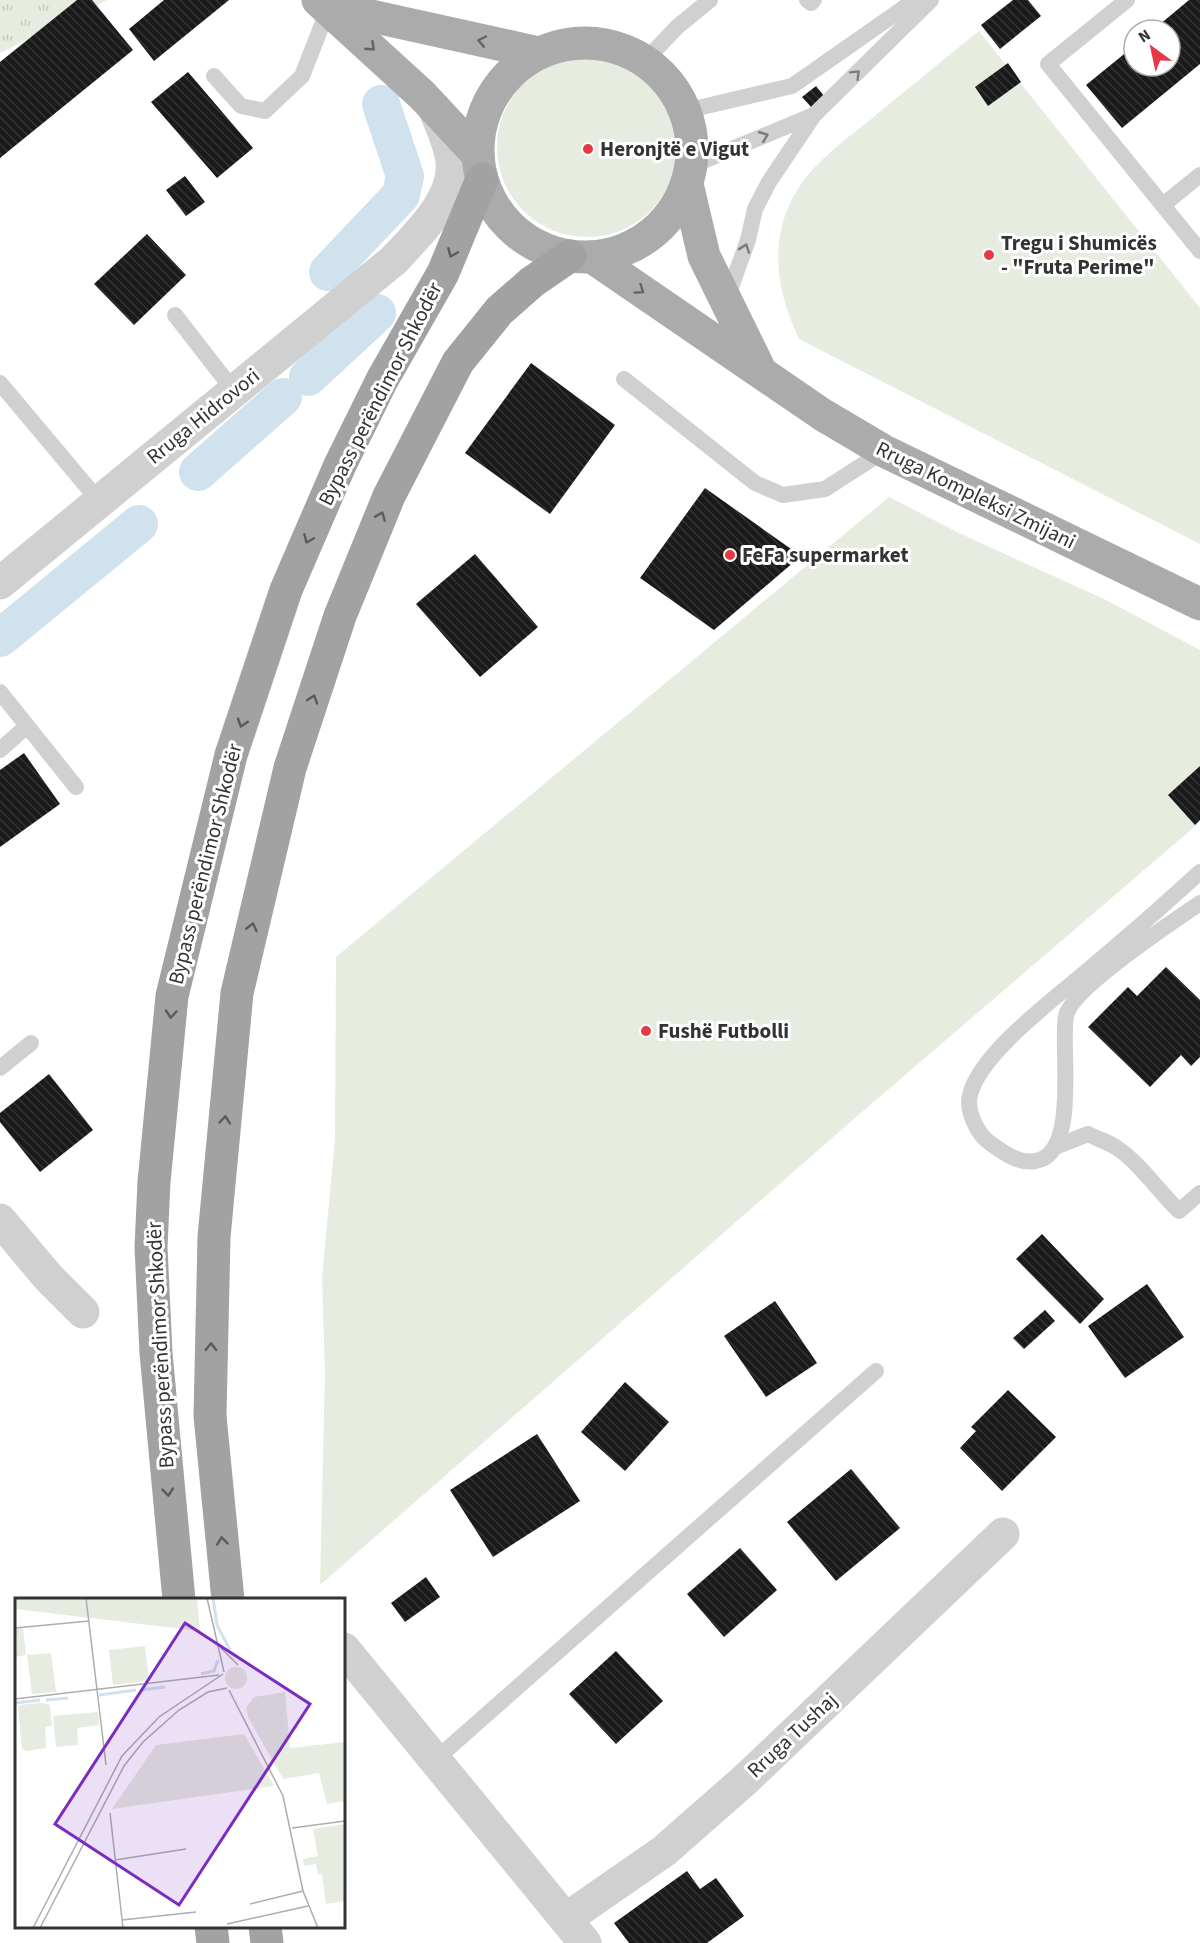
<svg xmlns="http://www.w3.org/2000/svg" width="1200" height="1943" font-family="'Source Sans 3',sans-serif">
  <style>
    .green { fill: #e6ecdf }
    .park { fill: url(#park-tufts) }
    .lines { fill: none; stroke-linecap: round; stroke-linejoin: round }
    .canal { stroke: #cfe2ee; stroke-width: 38 }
    .building { fill: url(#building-back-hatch) }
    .service { stroke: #d0d0d0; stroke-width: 16 }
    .minor { stroke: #d0d0d0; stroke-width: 33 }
    .primary { stroke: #ababab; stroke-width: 33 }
    .trunk { stroke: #a2a2a2; stroke-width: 33 }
    .oneway { stroke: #636363 }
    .oneway2 { stroke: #7a7a7a }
    .oneway3 { stroke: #5a5a5a }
    .poi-dot { fill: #e63946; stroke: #fff; stroke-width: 2 }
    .labels { text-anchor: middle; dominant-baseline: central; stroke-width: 6; stroke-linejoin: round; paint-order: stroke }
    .poi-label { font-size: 21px; font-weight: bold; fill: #333; stroke: #fff; text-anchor: start }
    .street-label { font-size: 21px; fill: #333; stroke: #fff }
    .inset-river { fill: none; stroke: #cfe2ee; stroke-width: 3 }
    .inset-road { fill: none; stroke: #adadad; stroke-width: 1.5 }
    .view { fill: #7b2cbf; fill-opacity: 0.15; stroke: #7b2cbf; stroke-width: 3 }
    .inset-edge { fill: none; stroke: #333; stroke-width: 3 }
  </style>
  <defs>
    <pattern id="park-tufts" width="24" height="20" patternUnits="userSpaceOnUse" patternTransform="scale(1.5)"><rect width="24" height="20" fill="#e6ecdf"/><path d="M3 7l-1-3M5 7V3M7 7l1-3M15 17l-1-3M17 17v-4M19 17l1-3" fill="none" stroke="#c6cbc0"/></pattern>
    <pattern id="building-back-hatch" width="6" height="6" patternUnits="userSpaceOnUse" patternTransform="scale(1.5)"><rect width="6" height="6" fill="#1a1a1a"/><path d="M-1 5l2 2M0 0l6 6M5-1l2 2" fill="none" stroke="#333"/></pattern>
  </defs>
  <rect width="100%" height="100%" fill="#fff"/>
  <g class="green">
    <path d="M979 31 1200 308V544L799 339C773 284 767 227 807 176 826 153 853 134 876 115 910 87 944 59 979 31Z"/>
    <circle cx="587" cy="147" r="90"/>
    <path d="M889 497 959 533 1106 600 1200 650V822L870 1105 320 1585 325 1373 322 1278 335 1139 336 957Z"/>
  </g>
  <path class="park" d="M0 0H107L0 53Z"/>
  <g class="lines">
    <g class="canal">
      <path d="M328 272 401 195 405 176 381 104"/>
      <path d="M308 377 377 313"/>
      <path d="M198 472 283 397"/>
      <path d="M0 638 139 524"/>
    </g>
  </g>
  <g class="building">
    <path d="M77 0H92L133 50 0 158V62Z"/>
    <path d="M164 0H229L154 61 129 29Z"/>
    <path d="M1013 0H1028L1041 16 1000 49 981 25Z"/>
    <path d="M1189 0H1200V64L1122 128 1086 85 1134 46V66H1170V30H1153Z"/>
    <path d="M1008 63 1021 82 988 106 975 87Z"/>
    <path d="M188 72 253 148 217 178 151 102Z"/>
    <path d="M816 86 825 97 812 108 802 97Z"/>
    <path d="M185 176 205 202 186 216 166 190Z"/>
    <path d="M147 234 186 275 134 325 94 284Z"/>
    <path d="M531 363 615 425 550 514 465 453Z"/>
    <path d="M705 488 801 556 714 630 640 578Z"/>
    <path d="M475 554 538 627 480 677 416 604Z"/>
    <path d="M24 753 60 804 0 847V770Z"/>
    <path d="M1200 766V820L1195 825 1168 795Z"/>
    <path d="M1166 967 1200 1000V1057L1191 1066 1181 1055 1150 1087 1088 1027 1128 987 1137 996Z"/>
    <path d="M49 1074 93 1130 40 1172 0 1122V1113Z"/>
    <path d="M1042 1234 1104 1299 1080 1324 1016 1259Z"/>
    <path d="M1147 1284 1184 1337 1125 1378 1088 1326Z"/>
    <path d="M775 1301 817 1363 766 1397 724 1336Z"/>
    <path d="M1045 1310 1055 1321 1024 1349 1013 1338Z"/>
    <path d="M625 1382 669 1422 625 1471 581 1432Z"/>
    <path d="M1008 1390 1056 1437 1002 1491 960 1448 976 1431 971 1427Z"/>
    <path d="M537 1434 580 1501 493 1557 450 1490Z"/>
    <path d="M851 1469 900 1528 836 1581 787 1522Z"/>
    <path d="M740 1548 777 1590 724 1637 687 1594Z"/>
    <path d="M426 1577 440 1597 405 1622 391 1603Z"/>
    <path d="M616 1651 663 1701 616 1744 569 1694Z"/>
    <path d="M687 1871 700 1889 716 1878 744 1916 707 1943H629L614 1923Z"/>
  </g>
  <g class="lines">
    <g class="service">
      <path d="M807 0 811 3 814 0"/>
      <path d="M1127 0 1048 64 1200 251"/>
      <path d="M645 61 677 27 710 0"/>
      <path d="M214 76 241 106 265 111 302 76 329 7"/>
      <path d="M685 111 792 86 915 0"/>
      <path d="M691 166 814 115"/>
      <path d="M1163 205 1200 175"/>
      <path d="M726 301 748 240 755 209 769 182 814 115 931 0"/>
      <path d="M175 315 234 391"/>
      <path d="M624 379 755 483 783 495 825 489 884 451"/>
      <path d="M0 383 99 501"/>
      <path d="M0 692 76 787"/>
      <path d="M0 750 27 726"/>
      <path d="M1200 872C1165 904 1130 935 1094 965 1061 994 980 1052 970 1095 966 1110 977 1134 990 1143 1003 1152 1018 1164 1035 1161 1080 1155 1060 1048 1066 1016 1071 988 1174 921 1200 903"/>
      <path d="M0 1068 31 1043"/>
      <path d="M1055 1147 1088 1134C1097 1139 1109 1142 1117 1148 1142 1165 1158 1191 1179 1211L1200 1193"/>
      <path d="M435 1760 876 1371"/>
    </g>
    <g class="minor">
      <path d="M0 583 394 260C417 235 456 199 452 162 450 143 441 125 434 108"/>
      <path d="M0 1220 48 1277 83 1312"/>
      <path d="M344 1649 585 1943"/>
      <path d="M566 1919 664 1851 747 1778 1003 1534"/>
    </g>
    <g class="primary">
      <path d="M318 0 422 95 478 155"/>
      <path d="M330 7 539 53"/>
      <circle cx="585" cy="150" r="107"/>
      <path d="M687 184 704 256 758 366"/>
      <path d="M592 257 823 415 884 451 1200 604"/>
    </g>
    <g class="trunk">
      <path d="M179 1600 156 1353 151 1247 154 1182 172 996 231 755 286 590 340 465 382 380 443 273 482 179"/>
      <path d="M228 1600 210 1416 214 1237 237 993 290 768 340 616 389 496 458 362 499 311 532 282 570 256"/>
      <path d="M211 1926 213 1943"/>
      <path d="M265 1926 267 1943"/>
    </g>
  </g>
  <defs><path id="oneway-chevron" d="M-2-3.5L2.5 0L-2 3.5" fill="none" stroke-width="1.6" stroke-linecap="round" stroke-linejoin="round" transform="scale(1.5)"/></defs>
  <g class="oneway">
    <use href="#oneway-chevron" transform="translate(482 41) rotate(-168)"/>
    <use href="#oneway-chevron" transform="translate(371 47) rotate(43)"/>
    <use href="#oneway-chevron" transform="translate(640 290) rotate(34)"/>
  </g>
  <g class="oneway2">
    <use href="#oneway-chevron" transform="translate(856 74) rotate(-45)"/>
    <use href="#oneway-chevron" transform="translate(764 136) rotate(-22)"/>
    <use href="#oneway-chevron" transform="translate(745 248) rotate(-71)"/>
  </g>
  <g class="oneway3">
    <use href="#oneway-chevron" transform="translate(452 253) rotate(113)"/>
    <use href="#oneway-chevron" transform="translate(381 516) rotate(-68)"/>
    <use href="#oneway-chevron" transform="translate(308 539) rotate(113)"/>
    <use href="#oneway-chevron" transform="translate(313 699) rotate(-72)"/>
    <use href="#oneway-chevron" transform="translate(242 723) rotate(108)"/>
    <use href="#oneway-chevron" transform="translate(252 927) rotate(-77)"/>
    <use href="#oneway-chevron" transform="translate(171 1014) rotate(95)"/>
    <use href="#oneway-chevron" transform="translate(225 1120) rotate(-85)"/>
    <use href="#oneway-chevron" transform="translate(211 1347) rotate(-89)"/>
    <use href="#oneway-chevron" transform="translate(168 1492) rotate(84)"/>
    <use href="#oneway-chevron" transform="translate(222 1541) rotate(-96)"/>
  </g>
  <g class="poi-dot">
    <circle cx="588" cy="149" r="6"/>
    <circle cx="989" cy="255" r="6"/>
    <circle cx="730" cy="555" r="6"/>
    <circle cx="646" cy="1031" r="6"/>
  </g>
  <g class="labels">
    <g class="poi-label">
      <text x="600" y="149">Heronjtë e Vigut</text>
      <text x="1001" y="243">Tregu i Shumicës<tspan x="1001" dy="24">- "Fruta Perime"</tspan></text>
      <text x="742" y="555">FeFa supermarket</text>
      <text x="658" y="1031">Fushë Futbolli</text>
    </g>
    <g class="street-label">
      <text transform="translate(380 394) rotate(-63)">Bypass perëndimor Shkodër</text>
      <text transform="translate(203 416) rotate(-39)">Rruga Hidrovori</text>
      <text transform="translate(976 495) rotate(26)">Rruga Kompleksi Zmijani</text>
      <text transform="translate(205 864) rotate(-76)">Bypass perëndimor Shkodër</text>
      <text transform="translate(160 1345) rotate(-93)">Bypass perëndimor Shkodër</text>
      <text transform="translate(792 1735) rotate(-43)">Rruga Tushaj</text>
    </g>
  </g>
  <g transform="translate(15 1598)">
    <rect width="330" height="330" fill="#fff"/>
    <path d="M8 30 11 57 0 59V31ZM130 48 134 83 98 87 94 52ZM36 55 41 94 17 96 12 57ZM210 80a11 11 0 1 1 22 0a11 11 0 1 1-22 0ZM270 94 275 150 330 144V203L312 206 304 175 268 181 233 119 231 110 239 99ZM26 105 35 107 37 128 30 129 31 150 11 153 7 150 3 111 4 107ZM83 114 84 127 62 130 63 147 41 149 38 118ZM229 136 259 188 97 211 141 147ZM330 226V303L311 306 307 276H303L301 266 289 268 288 261 303 258 298 231Z" fill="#e6ecdf"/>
    <path d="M0 0H182L185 33 0 11Z" fill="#e6ecdf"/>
    <path class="inset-river" d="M198 0 202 27 215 52M186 76 199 73 203 62M125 92 150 89M84 97 121 92M31 102 53 100M0 105 25 102"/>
    <path class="inset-road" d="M71 0 91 167M192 0 209 74M0 30 74 23M206 50 223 67M214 92 268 198 288 293 303 330M0 101 204 77M95 215 108 330M277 230 330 223M100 262 171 251M235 306 288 293M107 322 181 314M212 326 293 308M18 330 107 158 144 119 208 76M25 330 109 168 128 144 164 112 193 94 212 90"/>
    <path class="view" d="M170 25 295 106 164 307 40 226Z"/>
    <rect width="330" height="330" class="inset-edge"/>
  </g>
  <g transform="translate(1152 48) rotate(327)"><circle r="28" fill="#ffffff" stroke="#adadad" stroke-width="1.5"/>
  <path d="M0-4.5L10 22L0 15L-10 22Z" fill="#e63946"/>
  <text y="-9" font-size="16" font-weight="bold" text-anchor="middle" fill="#333333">N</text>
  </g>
</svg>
